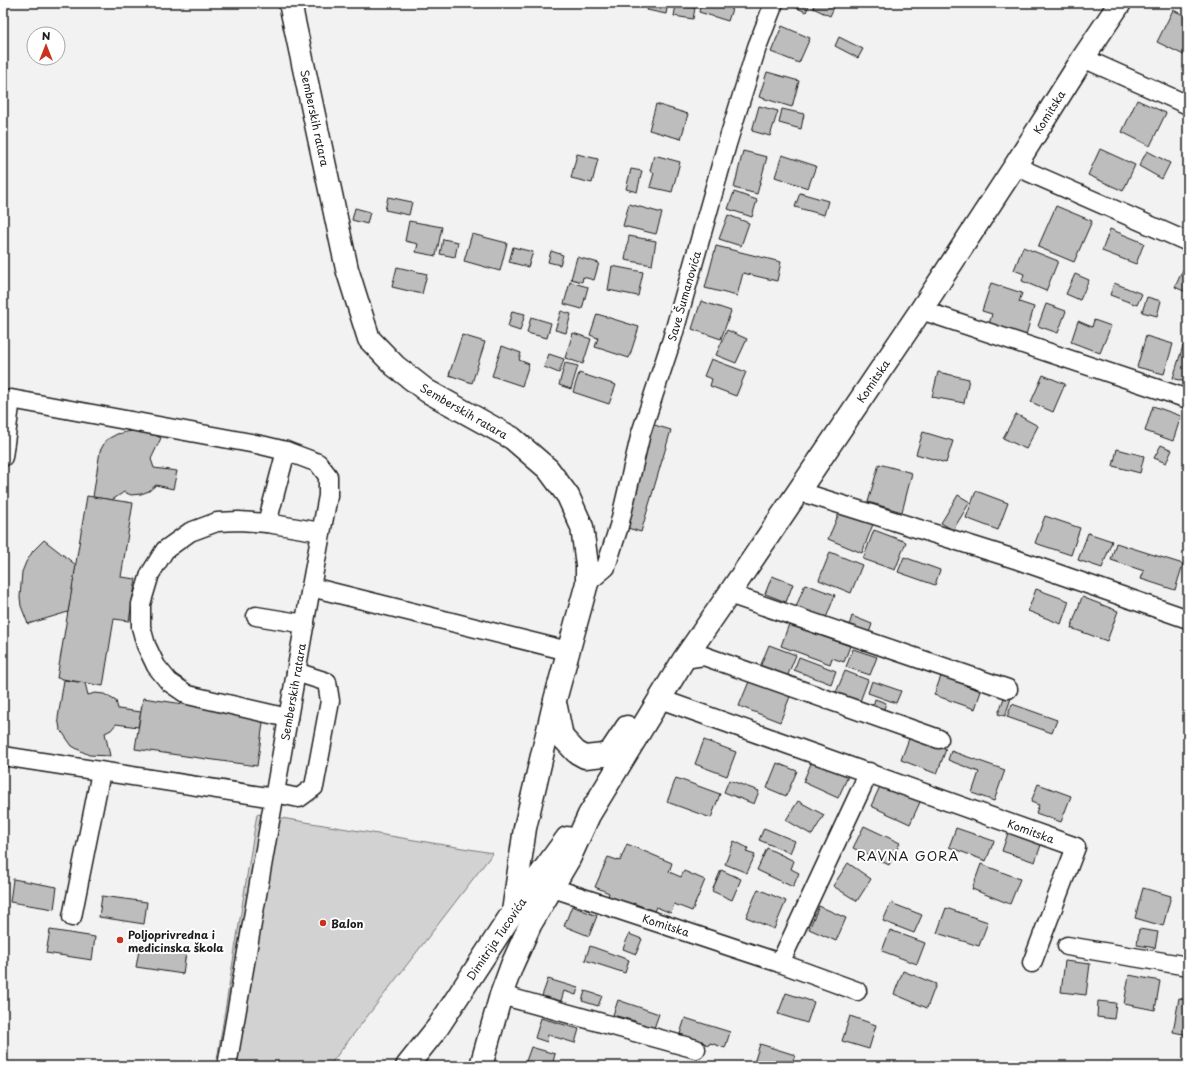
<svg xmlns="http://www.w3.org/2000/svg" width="1191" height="1069" font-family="'Playpen Sans',sans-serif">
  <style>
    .green { fill: #d2d2d2; stroke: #777 }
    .building { fill: #bdbdbd; stroke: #1c1c1c }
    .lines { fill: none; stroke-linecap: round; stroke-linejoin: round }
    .minor-casing { stroke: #1c1c1c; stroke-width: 21 }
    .major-casing { stroke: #1c1c1c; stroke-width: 25 }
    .minor { stroke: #fff; stroke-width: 18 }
    .major { stroke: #fff; stroke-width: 22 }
    .poi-dot { fill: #c8321e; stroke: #fff; stroke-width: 1.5 }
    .labels { text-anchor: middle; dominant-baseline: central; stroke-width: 4; stroke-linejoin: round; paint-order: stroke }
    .street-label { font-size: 11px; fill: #1c1c1c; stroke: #fff }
    .poi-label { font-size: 11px; font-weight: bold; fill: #1c1c1c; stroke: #fff; text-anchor: start }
    .quarter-label { font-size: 13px; letter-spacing: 1px; fill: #1c1c1c; stroke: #fff }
  </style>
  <rect width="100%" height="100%" fill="#f2f2f2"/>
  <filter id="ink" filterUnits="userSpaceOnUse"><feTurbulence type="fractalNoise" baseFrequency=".025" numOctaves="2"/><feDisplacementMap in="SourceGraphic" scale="8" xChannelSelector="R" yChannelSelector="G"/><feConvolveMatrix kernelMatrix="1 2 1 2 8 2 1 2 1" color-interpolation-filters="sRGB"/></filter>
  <g filter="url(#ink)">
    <path class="green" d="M257 814 493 853 329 1066H216Z"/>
    <g class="building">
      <path d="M649 3H668L666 14 647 10Z"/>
      <path d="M701 3H734L728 21 699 12Z"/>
      <path d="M786 3H810L806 12Z"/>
      <path d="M815 3H836L830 16 813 8Z"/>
      <path d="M676 5 695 8 693 19 674 16Z"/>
      <path d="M1173 10 1188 17V57L1157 42Z"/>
      <path d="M782 26 810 38 799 63 771 52Z"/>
      <path d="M839 37 863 49 858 58 835 46Z"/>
      <path d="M767 72 799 81 792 107 759 97Z"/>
      <path d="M1137 100 1166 113 1150 146 1122 132Z"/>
      <path d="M656 104 688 114 681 139 649 130Z"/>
      <path d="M759 106 778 111 770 136 752 131Z"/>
      <path d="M782 109 804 114 801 129 779 123Z"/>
      <path d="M1100 149 1135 165 1123 191 1088 175Z"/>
      <path d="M743 151 767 157 757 194 734 188Z"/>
      <path d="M1147 151 1170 163 1162 179 1139 166Z"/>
      <path d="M577 154 598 159 592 183 571 178Z"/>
      <path d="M654 155 680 162 672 192 650 187 654 173 650 171Z"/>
      <path d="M782 155 816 166 808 188 775 177Z"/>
      <path d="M631 169 642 171 637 192 626 189Z"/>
      <path d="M734 192 757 200 752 217 728 209Z"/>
      <path d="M800 193 828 201 824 215 795 207Z"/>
      <path d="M388 197 412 202 409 215 385 210Z"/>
      <path d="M629 204 662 213 656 234 623 226Z"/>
      <path d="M1056 206 1092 221 1074 262 1038 247Z"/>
      <path d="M355 208 370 212 367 224 352 220Z"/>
      <path d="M728 215 749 223 741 246 719 239Z"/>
      <path d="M409 221 442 227 436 256 416 252 418 244 405 241Z"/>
      <path d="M1110 229 1144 243 1136 264 1102 251Z"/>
      <path d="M472 234 507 243 500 271 464 261Z"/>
      <path d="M629 236 656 241 652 265 625 260Z"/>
      <path d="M443 239 458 242 455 257 440 254Z"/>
      <path d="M716 246 781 262 777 281 743 273 737 296 705 288Z"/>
      <path d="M513 247 533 252 528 267 509 262Z"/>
      <path d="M1023 247 1058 261 1046 291 1022 281 1024 274 1014 270Z"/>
      <path d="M551 251 563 255 560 265 548 262Z"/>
      <path d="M577 257 599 263 594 280 583 277 582 282 571 279Z"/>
      <path d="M1186 263 1188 264V293L1175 287Z"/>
      <path d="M612 266 643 272 638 296 608 290Z"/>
      <path d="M397 267 427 274 422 294 392 287Z"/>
      <path d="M1075 274 1089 280 1080 300 1066 294Z"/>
      <path d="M570 282 588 287 582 309 564 304Z"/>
      <path d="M991 283 1022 293 1019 302 1034 307 1026 335 989 324 992 314 982 311Z"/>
      <path d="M1114 283 1142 294 1137 305 1110 295Z"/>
      <path d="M1147 297 1161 301 1157 316 1142 312Z"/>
      <path d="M701 301 731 311 721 339 692 329Z"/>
      <path d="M1046 304 1066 311 1058 333 1038 326Z"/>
      <path d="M512 311 525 314 520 331 508 327Z"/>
      <path d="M561 311 571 314 566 333 555 330Z"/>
      <path d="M597 314 639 327 629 358 595 347 598 338 590 335Z"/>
      <path d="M531 317 551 323 547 338 527 333Z"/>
      <path d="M1094 320 1111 326 1100 353 1071 342 1078 321 1092 327Z"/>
      <path d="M727 330 747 339 736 363 716 355Z"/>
      <path d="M573 333 591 339 583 364 565 358Z"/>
      <path d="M462 335 485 342 472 383 449 375Z"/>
      <path d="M1146 336 1173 344 1164 374 1137 367Z"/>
      <path d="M502 346 521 353 519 360 529 364 522 386 492 376Z"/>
      <path d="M1183 346 1188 347V383L1173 378Z"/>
      <path d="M549 354 564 359 559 373 544 367Z"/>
      <path d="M711 359 746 372 736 396 710 386 712 379 704 376Z"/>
      <path d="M565 363 578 366 571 389 559 385Z"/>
      <path d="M938 372 969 379 964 403 932 397Z"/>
      <path d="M579 373 616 385 609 404 573 392Z"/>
      <path d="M1043 375 1065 384 1053 412 1031 402Z"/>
      <path d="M1153 406 1181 416 1173 441 1145 431Z"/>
      <path d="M1016 414 1038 426 1026 449 1003 438Z"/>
      <path d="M651 424 671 430 641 532 621 526Z"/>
      <path d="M131 431H142L153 434 161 438 151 459 154 468 177 471 173 489 156 485 149 491 141 494 131 495 124 492 112 500 93 497 100 451 106 440 117 434Z"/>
      <path d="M923 432 953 441 946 463 916 454Z"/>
      <path d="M1161 445 1172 450 1166 463 1154 458Z"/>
      <path d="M1117 449 1144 456 1140 473 1113 466Z"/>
      <path d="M879 464 912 473 902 512 868 502Z"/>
      <path d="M976 491 1008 503 998 530 966 518Z"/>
      <path d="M958 495 970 502 953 530 941 523Z"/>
      <path d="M87 496 133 503 121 577 136 579 129 621 114 619 103 686 57 678Z"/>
      <path d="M840 511 873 524 862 553 828 539Z"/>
      <path d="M1045 516 1080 528 1071 555 1035 543Z"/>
      <path d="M874 530 906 542 895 570 863 559Z"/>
      <path d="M1088 533 1112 541 1102 568 1078 560Z"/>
      <path d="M44 540 76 565 68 612 28 624 21 606 20 597 22 572 26 562 33 551Z"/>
      <path d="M1116 543 1183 564 1175 590 1141 579 1144 571 1111 560Z"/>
      <path d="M830 552 862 565 851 593 819 580Z"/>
      <path d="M904 557 940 570 935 585 898 572Z"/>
      <path d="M772 576 793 584 786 602 765 594Z"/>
      <path d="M805 584 835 595 826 618 796 607Z"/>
      <path d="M1036 589 1069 601 1061 624 1028 611Z"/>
      <path d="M1082 597 1118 611 1107 641 1071 628Z"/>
      <path d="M852 616 872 624 868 636 848 629Z"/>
      <path d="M789 624 850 646 844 662 832 658 830 664 781 646Z"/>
      <path d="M769 645 796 655 787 677 760 667Z"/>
      <path d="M853 649 877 657 870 675 846 667Z"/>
      <path d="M799 657 836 671 831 684 794 670Z"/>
      <path d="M845 671 868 680 859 704 835 695Z"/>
      <path d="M943 671 968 680 966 686 981 691 975 709 934 695Z"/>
      <path d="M750 679 791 694 780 722 739 706Z"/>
      <path d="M64 680 85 683 88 695 95 693 104 694 116 701 118 709 141 712 138 727 116 724 111 730 105 733 110 756 89 755 81 751 72 746 60 729 58 718Z"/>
      <path d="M872 681 901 691 896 703 868 693Z"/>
      <path d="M1006 693 1012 695 1005 716 998 714Z"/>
      <path d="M143 698 264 716 257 766 135 749Z"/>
      <path d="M875 699 886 703 882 714 872 710Z"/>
      <path d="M1012 704 1057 720 1052 733 1007 717Z"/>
      <path d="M910 736 946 749 937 774 901 760Z"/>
      <path d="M704 740 736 752 727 776 695 764Z"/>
      <path d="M951 751 1005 770 994 801 972 793 979 772 948 760Z"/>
      <path d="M813 759 849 774 838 798 803 782Z"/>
      <path d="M777 763 797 771 786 796 767 788Z"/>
      <path d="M676 778 720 794 711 818 667 802Z"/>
      <path d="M729 780 759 791 754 804 724 792Z"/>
      <path d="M882 782 921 800 910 824 871 806Z"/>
      <path d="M1038 784 1071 796 1061 822 1036 813 1039 805 1031 802Z"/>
      <path d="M798 801 824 815 812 835 786 820Z"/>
      <path d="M864 826 900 843 889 865 853 848Z"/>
      <path d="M764 828 795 841 790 853 759 840Z"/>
      <path d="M956 828 994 841 986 861 949 847Z"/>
      <path d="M1009 830 1042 842 1035 862 1002 851Z"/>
      <path d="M734 841 748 848 746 852 755 855 747 873 725 864Z"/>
      <path d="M627 844 672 863 669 872 681 877 684 871 705 880 692 911 674 904 671 913 656 907 654 911 633 903V906L608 896 609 893 595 887 608 857 620 861Z"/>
      <path d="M767 848 794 861 791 869 799 873 793 887 757 870Z"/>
      <path d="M848 863 871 879 857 901 833 886Z"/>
      <path d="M981 864 1020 879 1010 904 972 889Z"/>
      <path d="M721 870 741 879 732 900 712 891Z"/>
      <path d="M13 879 57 887 54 909 10 902Z"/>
      <path d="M1143 888 1171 896 1163 926 1135 918Z"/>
      <path d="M758 889 786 901 774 929 746 917Z"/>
      <path d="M102 896 147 902 144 924 99 917Z"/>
      <path d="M891 903 922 915 914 933 883 921Z"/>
      <path d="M572 906 597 916 589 936 564 926Z"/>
      <path d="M819 906 846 918 836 941 809 929Z"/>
      <path d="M946 908 988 922 979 946 937 933Z"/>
      <path d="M1139 929 1158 932 1155 948 1137 945Z"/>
      <path d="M50 930 95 937 92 960 46 953Z"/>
      <path d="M890 930 925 943 917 964 882 951Z"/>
      <path d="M629 934 642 939 636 954 623 949Z"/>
      <path d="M140 945 186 952 183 974 136 967Z"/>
      <path d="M590 946 629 960 625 973 585 960Z"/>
      <path d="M1065 961 1090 964 1086 995 1061 992Z"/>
      <path d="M903 971 936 984 927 1008 894 994Z"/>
      <path d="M1129 975 1160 981 1155 1010 1124 1004Z"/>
      <path d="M548 979 578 988 576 995 564 991 561 1001 542 996Z"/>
      <path d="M585 991 602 996 598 1006 582 1001Z"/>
      <path d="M786 993 814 1002 807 1023 778 1014Z"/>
      <path d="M1179 998 1188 1000V1035L1173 1032Z"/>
      <path d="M618 1000 659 1014 653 1031 633 1025 635 1021 613 1015Z"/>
      <path d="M1098 1001 1116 1003 1114 1019 1097 1017Z"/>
      <path d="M850 1016 876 1025 869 1049 842 1041Z"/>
      <path d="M541 1018 579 1029 575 1043 548 1035 547 1042 535 1038Z"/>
      <path d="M685 1018 730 1032 725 1048 710 1043 709 1045 700 1042V1040L680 1034Z"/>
      <path d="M760 1044 795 1055 791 1066H753Z"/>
      <path d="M531 1047 555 1054 552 1066H532L525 1064Z"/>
    </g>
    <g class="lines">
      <g class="minor-casing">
        <g id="minor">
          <path d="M1083 58 1188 105"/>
          <path d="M1015 166 1188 242"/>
          <path d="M921 310 1188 399"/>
          <path d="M3 457 11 399 261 445 286 451 318 463 328 476V496L311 587"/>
          <path d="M798 491 1018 560 1188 619"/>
          <path d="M267 523 286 451"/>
          <path d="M587 583 606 567 619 526 641 433 672 339 727 144 757 47 774 3"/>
          <path d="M729 594 1008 689"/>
          <path d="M256 616 305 624"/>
          <path d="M684 659 704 656 939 739"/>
          <path d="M660 699 1076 847 1032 963"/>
          <path d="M288 718 188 695 169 682 156 666 146 645 141 627V604L150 574 165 550 190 532 217 522 239 521 267 523 321 532"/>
          <path d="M3 756 274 798"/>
          <path d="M275 793 299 798 314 787 330 701 327 682 296 672"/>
          <path d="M553 888 780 963 857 991"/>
          <path d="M72 917 101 772"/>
          <path d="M1067 946 1188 966"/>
          <path d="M780 963 869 772"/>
          <path d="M501 995 696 1049"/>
          <path d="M227 1066 311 587 568 651"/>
        </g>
      </g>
      <g class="major-casing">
        <g id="major">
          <path d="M290 3 347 269 369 339 395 366 427 391 512 438 548 469 568 496 582 527 587 565V583L555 700 525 828 513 912"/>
          <path d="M556 707 562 737 576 752 585 757 604 755 611 751 627 727"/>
          <path d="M407 1066 438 1027 513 912 567 838"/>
          <path d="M481 1066 501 995 512 965 530 925 569 859 589 815 684 659 729 594 921 310 1015 166 1083 58 1120 3"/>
        </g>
      </g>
      <use href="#minor" class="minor"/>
      <use href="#major" class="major"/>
    </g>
  </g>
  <g class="poi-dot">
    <circle cx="323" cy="923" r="4"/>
    <circle cx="120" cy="940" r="4"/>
  </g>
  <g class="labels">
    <g class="street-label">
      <text transform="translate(1049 112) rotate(-58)">Komitska</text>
      <text transform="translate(315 118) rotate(78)">Semberskih ratara</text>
      <text transform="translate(684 296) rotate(-74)">Save Šumanovića</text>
      <text transform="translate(873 381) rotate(-56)">Komitska</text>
      <text transform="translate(464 411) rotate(30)">Semberskih ratara</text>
      <text transform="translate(293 692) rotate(-80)">Semberskih ratara</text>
      <text transform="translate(1031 831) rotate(20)">Komitska</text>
      <text transform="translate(666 925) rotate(18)">Komitska</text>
      <text transform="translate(496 939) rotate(-56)">Dimitrija Tucovića</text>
    </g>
    <g class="poi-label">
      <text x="331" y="923">Balon</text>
      <text x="128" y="934">Poljoprivredna i<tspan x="128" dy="13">medicinska škola</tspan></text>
    </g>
    <g class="quarter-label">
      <text x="908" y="855">RAVNA GORA</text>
    </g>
  </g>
  <rect width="1191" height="1069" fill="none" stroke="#fff" stroke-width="16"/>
  <rect x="8" y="8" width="1175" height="1053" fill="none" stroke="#1c1c1c" stroke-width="1.5" filter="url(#ink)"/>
  <g transform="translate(46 46)"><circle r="19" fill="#ffffff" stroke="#a4a4a4"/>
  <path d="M0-3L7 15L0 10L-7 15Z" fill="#c8321e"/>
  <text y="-6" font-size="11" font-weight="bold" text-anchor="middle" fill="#1c1c1c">N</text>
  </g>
</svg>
